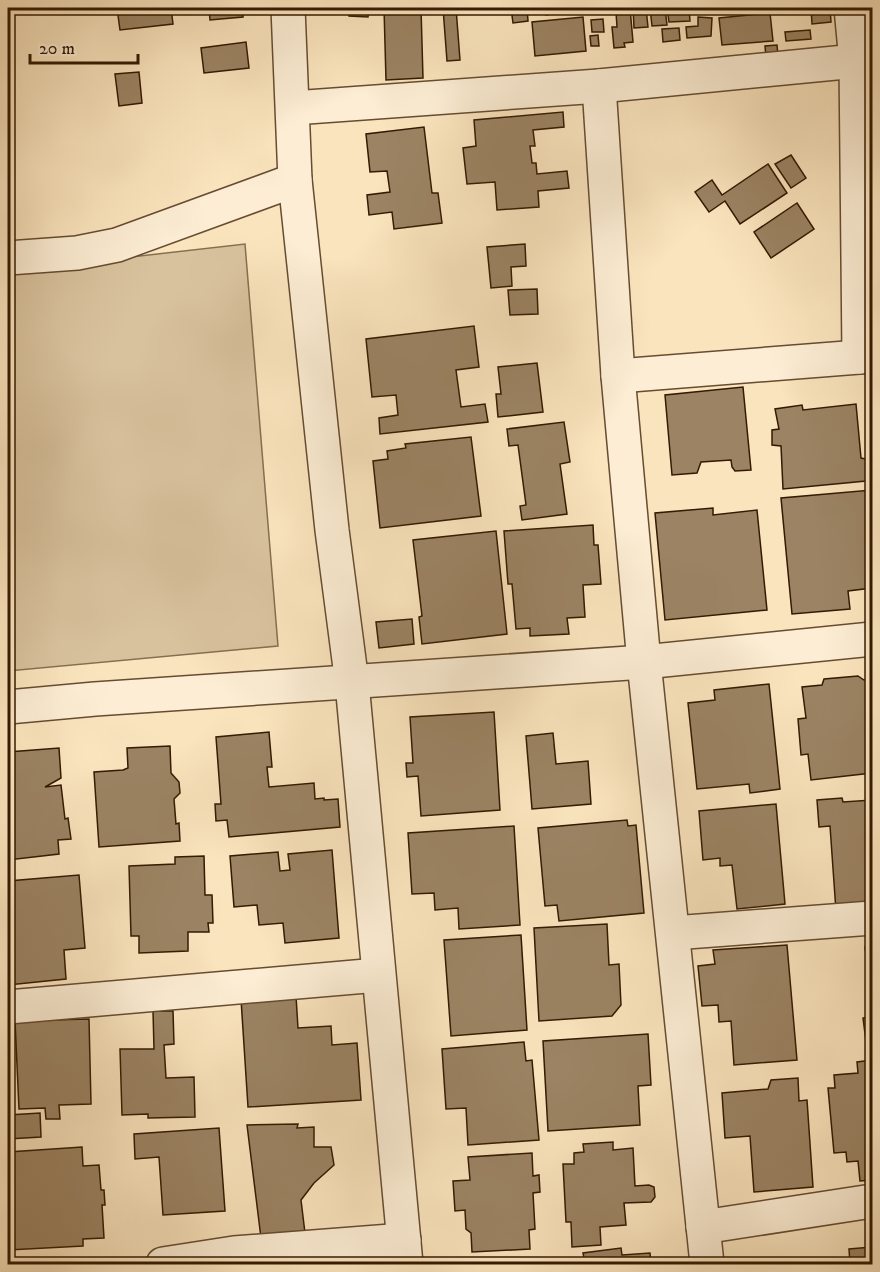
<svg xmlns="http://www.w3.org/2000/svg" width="880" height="1272" font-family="'IM FELL DW Pica',serif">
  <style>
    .green { fill: #d8c29d; stroke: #866e50; stroke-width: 1.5 }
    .building { fill: #9b8363; stroke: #341a02; stroke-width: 1.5 }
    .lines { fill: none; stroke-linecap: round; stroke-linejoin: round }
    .minor-casing { stroke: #664c31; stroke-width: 36 }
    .minor { stroke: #fcedd4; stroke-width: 33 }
  </style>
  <rect width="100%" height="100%" fill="#fae4bd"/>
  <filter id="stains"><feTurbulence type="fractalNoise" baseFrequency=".00333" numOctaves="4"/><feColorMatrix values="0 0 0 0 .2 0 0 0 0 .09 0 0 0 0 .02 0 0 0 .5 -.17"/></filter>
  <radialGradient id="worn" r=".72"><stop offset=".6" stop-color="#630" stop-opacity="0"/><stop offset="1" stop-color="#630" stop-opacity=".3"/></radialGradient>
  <path class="green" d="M245 244 278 646 8 671V271Z"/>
  <g class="building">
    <path d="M117 8H171L173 24 120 30Z"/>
    <path d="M209 8H243V17L210 20Z"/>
    <path d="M349 8H369L368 17 349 16Z"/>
    <path d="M384 8H421L423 78 386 80Z"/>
    <path d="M443 8H456L460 60 447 61Z"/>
    <path d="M511 8H527L528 21 513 23Z"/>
    <path d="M545 8H558L559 13 546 15Z"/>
    <path d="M562 8H581L582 13 563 14Z"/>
    <path d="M601 8H630L633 42 624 43 625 47 614 48 612 27H617L616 12 601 13Z"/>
    <path d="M633 8H646L648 27 634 28Z"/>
    <path d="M650 8H665L667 25 652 26Z"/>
    <path d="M667 8H689L690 21 669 22Z"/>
    <path d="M811 8H830L831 22 812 24Z"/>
    <path d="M770 13 773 41 722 45 719 18Z"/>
    <path d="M583 17 586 51 535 56 532 22Z"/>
    <path d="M698 17 712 18 711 36 687 38 686 27 698 26Z"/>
    <path d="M603 19 604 32H592L591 20Z"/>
    <path d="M679 28 680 40 663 42 662 29Z"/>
    <path d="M810 30 811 39 786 41 785 32Z"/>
    <path d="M598 35 599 46H591L590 36Z"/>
    <path d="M246 42 249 68 204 73 201 48Z"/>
    <path d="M777 45 779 67 767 68 765 46Z"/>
    <path d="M139 72 142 103 119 106 115 74Z"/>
    <path d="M563 112 564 127 533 130 535 146H530L532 163H536L537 174 567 171 569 188 538 191 539 207 497 210 495 182 467 184 463 148 476 146 474 120Z"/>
    <path d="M424 127 432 193H438L442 223 394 229 392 212 369 215 367 195 390 192 387 171 370 172 366 134Z"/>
    <path d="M791 155 806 178 791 188 775 164Z"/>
    <path d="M768 164 787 193 740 224 725 201 709 212 695 192 712 180 722 195Z"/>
    <path d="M797 203 814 229 771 258 754 232Z"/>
    <path d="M525 244 526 266 511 267 512 286 491 288 487 247Z"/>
    <path d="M537 289 538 314 510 315 508 290Z"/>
    <path d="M474 326 479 367 456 370 461 407 485 404 488 422 380 434 379 418 398 415 396 395 372 397 366 339Z"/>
    <path d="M537 363 543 412 498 417 496 394H501L498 367Z"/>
    <path d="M743 387 751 470 735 471 732 467 731 460 701 462 697 473 672 475 665 395Z"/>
    <path d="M856 404 861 458 866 459V481L783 489 781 446 772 445V430L779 429 775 409 802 405 803 410Z"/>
    <path d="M564 422 570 462 560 464 567 514 522 520 520 506 526 505 518 445 509 446 507 429Z"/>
    <path d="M471 437 481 516 380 528 373 461 388 459 387 451 406 448 405 444Z"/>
    <path d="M872 490V588L848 591 850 609 792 614 781 498Z"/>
    <path d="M713 508V515L757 510 767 610 665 620 655 513Z"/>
    <path d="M593 525 594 545H598L601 584 583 585 585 617 567 618 569 634 530 636V628L516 629 512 584H508L504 531Z"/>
    <path d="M496 531 507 634 422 644 419 617 422 616 413 540Z"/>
    <path d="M412 619 414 644 379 648 376 622Z"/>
    <path d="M858 676 864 680 872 679V773L811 780 808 754 801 755 798 719 806 718 802 687 822 685 824 679Z"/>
    <path d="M769 684 780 789 750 793 749 784 697 789 688 703 715 700 714 690Z"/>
    <path d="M494 712 500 810 421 816 418 776 407 777 406 763H413L410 717Z"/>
    <path d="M269 732 272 767H267L269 787 314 783 315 799 324 798V800L338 799 340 827 229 837 227 820 216 821 215 804H221L216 737Z"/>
    <path d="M553 733 556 764 588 761 591 804 532 809 526 736Z"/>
    <path d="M170 746 171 773 179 782 180 793 174 799 176 824 179 823 180 841 99 847 94 772 123 770 128 768 127 748Z"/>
    <path d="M59 748 61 778 45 787 61 785 65 819 68 818 71 839 58 840 59 854 8 860V752Z"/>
    <path d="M842 798 843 802 872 800V908L836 911 830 826 819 827 817 800Z"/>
    <path d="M776 804 785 904 737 909 732 865 720 866V858L703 860 699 811Z"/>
    <path d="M627 820 628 826 636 825 644 913 559 921 557 905 545 906 538 828Z"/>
    <path d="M514 826 520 925 459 929 458 908 435 910 434 893 412 894 408 833Z"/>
    <path d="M332 850 339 938 285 943 283 923 259 925 257 905 234 907 230 856 278 852 280 871 290 870 288 854Z"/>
    <path d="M204 856 205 895H212L213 923H208L209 932H188V951L139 953V936H131L129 866 175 864V857Z"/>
    <path d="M79 875 85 948 64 950 66 979 8 985V881Z"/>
    <path d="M607 924 609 965 619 964 621 1005 612 1016 539 1021 534 928Z"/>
    <path d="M521 935 527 1030 451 1036 444 940Z"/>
    <path d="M787 945 797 1060 734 1065 731 1021 719 1022 718 1005 702 1006 698 966 715 964 713 950Z"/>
    <path d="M872 946V1003L865 947Z"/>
    <path d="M296 996 298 1028 331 1026 332 1045 357 1043 361 1100 248 1107 241 999Z"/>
    <path d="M153 1011H173L174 1044 164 1045 166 1078 194 1077 195 1117 148 1118V1114L122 1115 120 1049H154Z"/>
    <path d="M872 1016V1048L867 1049 863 1018Z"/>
    <path d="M89 1019 91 1104 59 1105 60 1119H46L45 1108 19 1109 15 1021Z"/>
    <path d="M648 1034 651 1085 638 1086 640 1125 548 1131 543 1041Z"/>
    <path d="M524 1042 526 1061 532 1060 539 1140 468 1145 466 1108 446 1109 442 1049Z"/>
    <path d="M872 1060V1180L860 1181 858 1161 847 1162 846 1152 834 1153 828 1088H835L834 1075 858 1073 857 1062Z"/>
    <path d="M798 1078 799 1101 807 1100 813 1187 754 1192 750 1136 725 1138 722 1093 768 1089 771 1080Z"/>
    <path d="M40 1113 41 1137 8 1139V1115Z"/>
    <path d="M298 1124 297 1128 314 1127V1147H331L334 1165 314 1183 301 1200 305 1233 261 1238 247 1125Z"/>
    <path d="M219 1128 225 1211 163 1215 159 1157 135 1159 134 1134Z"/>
    <path d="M613 1142V1150L633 1148 635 1186 649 1185 654 1187 655 1197 651 1202 624 1203 626 1225 600 1227 601 1245 572 1247 571 1222H566L563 1164H574V1153L584 1152 583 1144Z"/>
    <path d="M82 1147 83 1166 99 1165 101 1190H104L105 1205H102L104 1238 83 1239V1246L8 1250V1219H11L8 1152Z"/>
    <path d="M532 1153 533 1176 539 1175 540 1192 533 1193 535 1229 529 1230 530 1249 472 1252 471 1233 466 1229 465 1210 455 1211 453 1181 470 1180 468 1157Z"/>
    <path d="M872 1247V1264H850L849 1249Z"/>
    <path d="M621 1248 622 1255 650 1253 651 1264H585L583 1253Z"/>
  </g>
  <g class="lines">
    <g class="minor-casing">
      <g id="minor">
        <path d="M288 8 295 180 332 530 352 683 406 1264"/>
        <path d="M851 8 856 61 859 357"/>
        <path d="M599 86 618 376 644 662 707 1264"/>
        <path d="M293 108 599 86 856 61"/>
        <path d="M8 258 77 253 117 245 295 180"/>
        <path d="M618 376 872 356"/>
        <path d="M8 707 95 699 644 662 872 639"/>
        <path d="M673 933 872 918"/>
        <path d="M8 1007 378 975"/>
        <path d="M703 1227 872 1201"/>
        <path d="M163 1264 234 1253 404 1240"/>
      </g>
    </g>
    <use href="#minor" class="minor"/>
  </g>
  <rect width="880" height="1272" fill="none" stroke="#fae4bd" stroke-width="30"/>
  <rect x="9" y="9" width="862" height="1254" fill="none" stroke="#341a02" stroke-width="3"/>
  <rect x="15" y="15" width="850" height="1242" fill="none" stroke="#341a02" stroke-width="1.5"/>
  <path d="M30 54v9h108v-9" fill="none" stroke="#341a02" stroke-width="3"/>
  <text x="39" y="54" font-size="18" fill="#341a02" stroke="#fcedd4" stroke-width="4.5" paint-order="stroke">20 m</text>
  <rect width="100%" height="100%" filter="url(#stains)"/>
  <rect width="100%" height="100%" fill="url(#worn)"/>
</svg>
